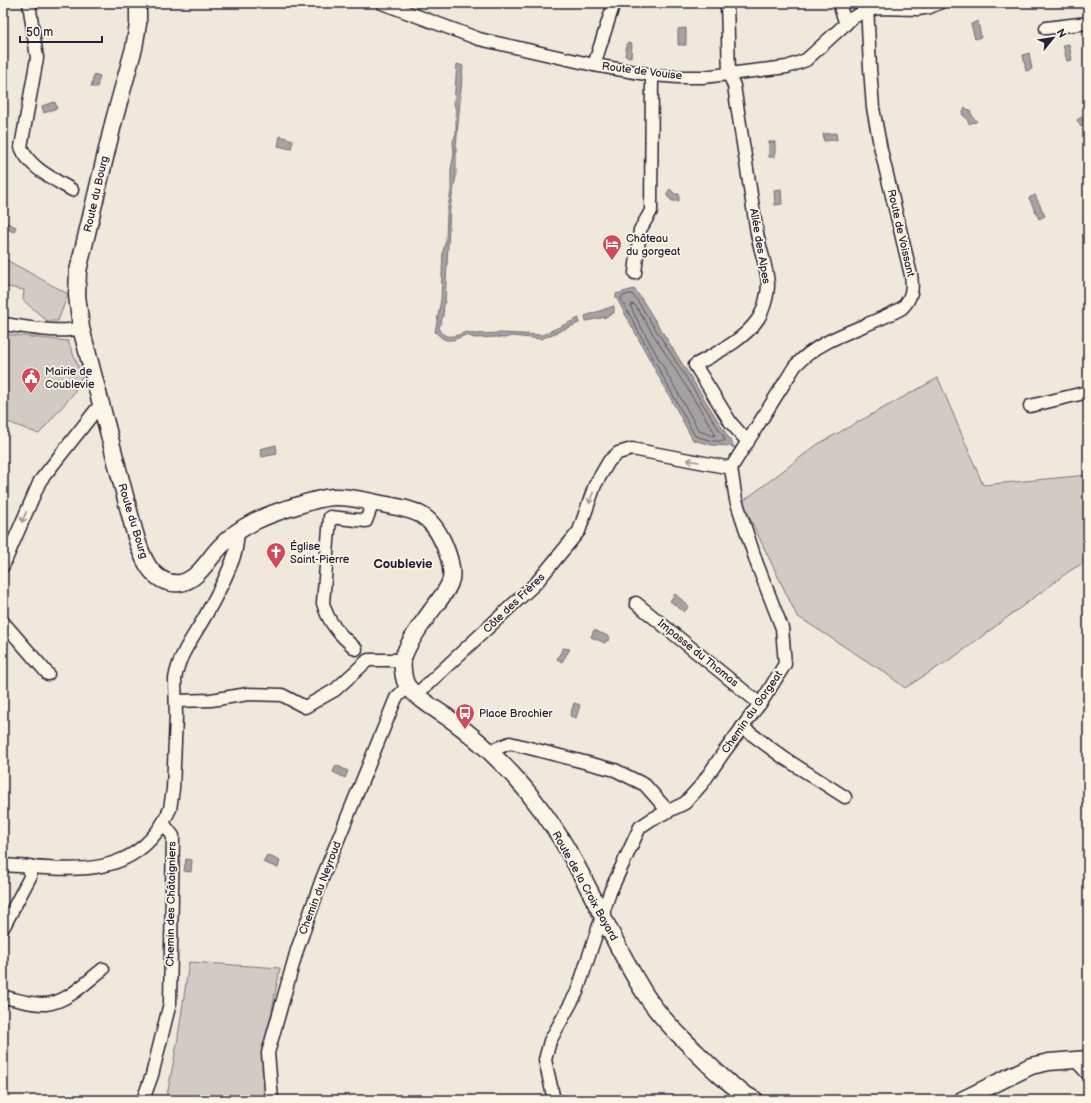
<svg xmlns="http://www.w3.org/2000/svg" width="1091" height="1103" font-family="'Balsamiq Sans',sans-serif">
  <style>
    .green { fill: #d1cbc3; stroke: #7a767f }
    .water { fill: #a6a2a2; stroke: #716f79 }
    .lines { fill: none; stroke-linecap: round; stroke-linejoin: round }
    .shore { stroke: #575564; stroke-width: 1 }
    .minor-casing { stroke: #22223b; stroke-width: 15 }
    .major-casing { stroke: #22223b; stroke-width: 19 }
    .minor { stroke: #fcf5e5; stroke-width: 12 }
    .major { stroke: #fcf5e5; stroke-width: 16 }
    .oneway { stroke: #9a9698 }
    .labels { text-anchor: middle; dominant-baseline: central; stroke-width: 3.5; stroke-linejoin: round; paint-order: stroke }
    .street-label { font-size: 11px; fill: #22223b; stroke: #fcf5e5 }
    .poi-label { font-size: 11px; fill: #22223b; stroke: #fcf5e5; text-anchor: start }
    .quarter-label { font-size: 13px; font-weight: bold; fill: #22223b; stroke: #fcf5e5 }
  </style>
  <rect width="100%" height="100%" fill="#efe8db"/>
  <filter id="ink" filterUnits="userSpaceOnUse"><feTurbulence type="fractalNoise" baseFrequency=".025" numOctaves="2"/><feDisplacementMap in="SourceGraphic" scale="8" xChannelSelector="R" yChannelSelector="G"/><feConvolveMatrix kernelMatrix="1 2 1 2 8 2 1 2 1" color-interpolation-filters="sRGB"/></filter>
  <g filter="url(#ink)">
    <g class="green">
      <path d="M3 258 68 294 58 321H47L23 300 24 290 3 286Z"/>
      <path d="M3 334 68 341 82 376 73 394 39 434 3 420Z"/>
      <path d="M938 378 983 485 1088 475V560L1068 572 957 655 905 688 884 672 797 616 742 502 818 444Z"/>
      <path d="M189 962 280 968 264 1053 270 1100H166L177 1044Z"/>
    </g>
    <g class="water">
      <path d="M978 21 981 37 975 39 971 24Z"/>
      <path d="M686 28V45H678V29Z"/>
      <path d="M627 43 632 44 631 57 625 56Z"/>
      <path d="M1069 44 1072 60 1067 61 1063 45Z"/>
      <path d="M1029 53 1032 69 1026 71 1023 55Z"/>
      <path d="M457 64 463 66 456 148V176L450 208 445 302C443 307 444 311 443 316 442 321 439 324 439 330 446 340 456 336 466 332L475 334 501 333 542 335 579 318V323L541 339 512 336 505 338 497 337 475 338 466 335 453 340H446L442 338 435 332 441 300 443 251 446 240 447 212 451 191V169L454 154 453 141 456 134V112L454 103Z"/>
      <path d="M94 74 100 76 97 87H91Z"/>
      <path d="M55 102 57 108 44 113 42 106Z"/>
      <path d="M965 107 968 110 969 109 973 117 977 121 974 123 973 122 970 124 968 122 967 119 962 114Z"/>
      <path d="M1088 113V122L1081 127 1077 120Z"/>
      <path d="M836 133 837 140 824 141 823 134Z"/>
      <path d="M280 136 293 140 291 149 278 146Z"/>
      <rect x="769" y="142" width="6" height="15"/>
      <path d="M670 189 675 194H679V201H672L667 196V193Z"/>
      <path d="M781 189 782 204 775 205 774 190Z"/>
      <path d="M1035 195 1045 216 1039 219 1029 198Z"/>
      <path d="M5 222 16 227 14 232 5 228H3Z"/>
      <path d="M634 289 641 298 735 448 730 446 712 445 693 440 616 297V294Z"/>
      <path d="M614 306V313L606 317 586 321 585 316Z"/>
      <path d="M276 445 277 454 262 457 260 449Z"/>
      <path d="M675 594 689 606 684 612 670 601Z"/>
      <path d="M594 630 610 637 609 640 606 641 605 643 591 637Z"/>
      <path d="M563 648 570 649 562 662 557 659Z"/>
      <path d="M574 703 580 705 576 718 570 716Z"/>
      <path d="M336 765 348 771 345 778 333 772Z"/>
      <path d="M267 855 280 861 278 868 263 862Z"/>
      <path d="M186 859 192 860 191 872 184 871Z"/>
    </g>
    <g class="lines">
      <g class="shore">
        <path d="M632 294 637 300 725 439 724 441H712L695 436 621 299 622 296Z"/>
        <path d="M632 304 635 305 715 433 714 436 699 431 635 316 631 307Z"/>
      </g>
      <g class="minor-casing">
        <g id="minor">
          <path d="M29 3 37 58 21 147C29 168 54 179 72 190"/>
          <path d="M382 3 479 39 594 65 652 75 678 77H703L787 67 806 60 852 18 867 10 879 8 918 9 930 7 939 3"/>
          <path d="M727 3 729 74 734 86C742 135 749 184 757 233 760 250 767 267 768 284 768 294 764 310 758 319 743 341 718 352 695 365L731 423 748 442"/>
          <path d="M842 3 841 10 846 24"/>
          <path d="M1046 28 1088 23"/>
          <path d="M594 65 614 3"/>
          <path d="M635 273 640 230 651 211 652 75"/>
          <path d="M3 324C27 327 58 334 81 328"/>
          <path d="M1030 406 1088 392"/>
          <path d="M731 468 795 366C822 336 867 328 902 308 912 298 913 288 911 275L881 150 873 108 870 68 867 4"/>
          <path d="M3 566 40 481 96 410 102 406"/>
          <path d="M636 603 760 704"/>
          <path d="M3 622 48 674"/>
          <path d="M356 649C341 636 328 623 323 603L330 517 366 521 373 502"/>
          <path d="M417 694 537 582 579 531 595 485 609 461 618 453 632 449 731 468"/>
          <path d="M176 701 211 700 248 694 282 695 305 707 335 690 368 660H403"/>
          <path d="M742 727 784 758 845 797"/>
          <path d="M490 751 510 743 615 770 645 785 668 811"/>
          <path d="M3 865C63 868 126 883 163 823"/>
          <path d="M3 928 30 877V866"/>
          <path d="M3 997C16 999 32 1005 46 1004 68 1002 86 982 103 969"/>
          <path d="M1075 1060 1088 1074"/>
          <path d="M143 1100 152 1075 170 1003 173 836 163 823 170 809 173 789 176 717 175 679C179 653 196 634 208 611 218 593 229 573 235 553 237 546 237 538 238 531"/>
          <path d="M272 1100 268 1053 297 950 322 879 396 698 408 686"/>
          <path d="M554 1100 545 1060 550 1041 577 992 610 892 640 827 652 819 685 803 702 784 724 752 764 698 785 664 782 628 757 564 736 500 731 468"/>
        </g>
      </g>
      <g class="major-casing">
        <g id="major">
          <path d="M138 3V24L134 48 114 120 78 271 77 295 81 328 134 530C140 552 150 586 180 583 198 580 208 559 220 547 240 525 268 514 296 506 308 502 320 498 333 497 350 496 366 501 382 504 413 510 429 511 443 542 448 553 453 567 451 579 449 588 443 595 437 603 427 617 407 642 403 659 402 664 403 675 405 681 408 693 440 712 450 719 486 745 517 776 543 812 584 868 608 936 645 994 659 1016 678 1034 696 1052 714 1070 732 1088 755 1100"/>
          <path d="M962 1100 1031 1066 1049 1062 1088 1059"/>
        </g>
      </g>
      <use href="#minor" class="minor"/>
      <use href="#major" class="major"/>
    </g>
    <defs><path id="oneway-shaft" d="M-6 0H5M1.5-3L5.5 0L1.5 3" fill="none" stroke-width="1.6" stroke-linecap="round" stroke-linejoin="round"/></defs>
    <g class="oneway">
      <use href="#oneway-shaft" transform="translate(693 461) rotate(-170)"/>
      <use href="#oneway-shaft" transform="translate(591 498) rotate(110)"/>
      <use href="#oneway-shaft" transform="translate(24 517) rotate(113)"/>
    </g>
  </g>
  <defs>
    <g id="hotel-pin" transform="scale(1)"><path d="M0 17L-7.5 6A9.5 9.5 0 1 1 7.5 6Z" fill="#d1495b" stroke="#fcf5e5"/><path d="M-6-4.5h1.5V1H6V5H4.5V3h-9V5H-6ZM-4 0a1.8 1.8 0 1 1 3.6 0ZM.5 0V-2.5h3Q6-2.5 6 0Z" fill="#fff"/></g>
    <g id="civic-pin" transform="scale(1)"><path d="M0 17L-7.5 6A9.5 9.5 0 1 1 7.5 6Z" fill="#d1495b" stroke="#fcf5e5"/><path d="M-.6-6.5H3V-4.5H.6V-3L4-1V1h2V6H-6V1h2V-1L-.6-3ZM-1.2 2.5V6h2.4V2.5Z" fill="#fff"/></g>
    <g id="church-pin" transform="scale(1)"><path d="M0 17L-7.5 6A9.5 9.5 0 1 1 7.5 6Z" fill="#d1495b" stroke="#fcf5e5"/><path d="M-1.2-6h2.4v3.5h3.3v2.4h-3.3V6h-2.4V-.1h-3.3v-2.4h3.3Z" fill="#fff"/></g>
    <g id="bus-pin" transform="scale(1)"><path d="M0 17L-7.5 6A9.5 9.5 0 1 1 7.5 6Z" fill="#d1495b" stroke="#fcf5e5"/><path d="M-5-6H5V4H4V6H2V4H-2V6H-4V4H-5ZM-3.5-4V0h7V-4ZM-3.5 1.2v1.5H-2V1.2ZM2 1.2v1.5H3.5V1.2Z" fill="#fff"/></g>
  </defs>
  <g fill-rule="evenodd">
    <use href="#hotel-pin" x="612" y="244"/>
    <use href="#civic-pin" x="31" y="377"/>
    <use href="#church-pin" x="276" y="552"/>
    <use href="#bus-pin" x="465" y="713"/>
  </g>
  <g class="labels">
    <g class="street-label">
      <text transform="translate(642 71) rotate(7)">Route de Vouise</text>
      <text transform="translate(96 194) rotate(-77)">Route du Bourg</text>
      <text transform="translate(901 233) rotate(77)">Route de Voissant</text>
      <text transform="translate(760 246) rotate(80)">Allée des Alpes</text>
      <text transform="translate(133 521) rotate(73)">Route du Bourg</text>
      <text transform="translate(514 603) rotate(-44)">Côte des Frères</text>
      <text transform="translate(698 653) rotate(39)">Impasse du Thomas</text>
      <text transform="translate(752 712) rotate(-55)">Chemin du Gorgeat</text>
      <text transform="translate(585 886) rotate(61)">Route de la Croix Bayard</text>
      <text transform="translate(320 888) rotate(-69)">Chemin du Neyroud</text>
      <text transform="translate(171 904) rotate(-89)">Chemin des Châtaigniers</text>
    </g>
    <g class="poi-label">
      <text x="626" y="238">Château<tspan x="626" dy="13">du gorgeat</tspan></text>
      <text x="45" y="371">Mairie de<tspan x="45" dy="13">Coublevie</tspan></text>
      <text x="290" y="546">Église<tspan x="290" dy="13">Saint-Pierre</tspan></text>
      <text x="479" y="713">Place Brochier</text>
    </g>
    <g class="quarter-label">
      <text x="403" y="564">Coublevie</text>
    </g>
  </g>
  <rect width="1091" height="1103" fill="none" stroke="#fcf5e5" stroke-width="16"/>
  <rect x="8" y="8" width="1075" height="1087" fill="none" stroke="#22223b" stroke-width="1.5" filter="url(#ink)"/>
  <g transform="translate(1053 38) rotate(60)" stroke="#fcf5e5" stroke-width="3" paint-order="stroke">
  <path d="M0-3L7 15L0 10L-7 15Z" fill="#22223b"/>
  <text y="-6" font-size="11" font-weight="bold" text-anchor="middle" fill="#22223b">N</text>
  </g>
  <path d="M20 36v6h82v-6" fill="none" stroke="#22223b" stroke-width="2"/>
  <text x="26" y="36" font-size="12" fill="#22223b" stroke="#fcf5e5" stroke-width="3" paint-order="stroke">50 m</text>
</svg>
